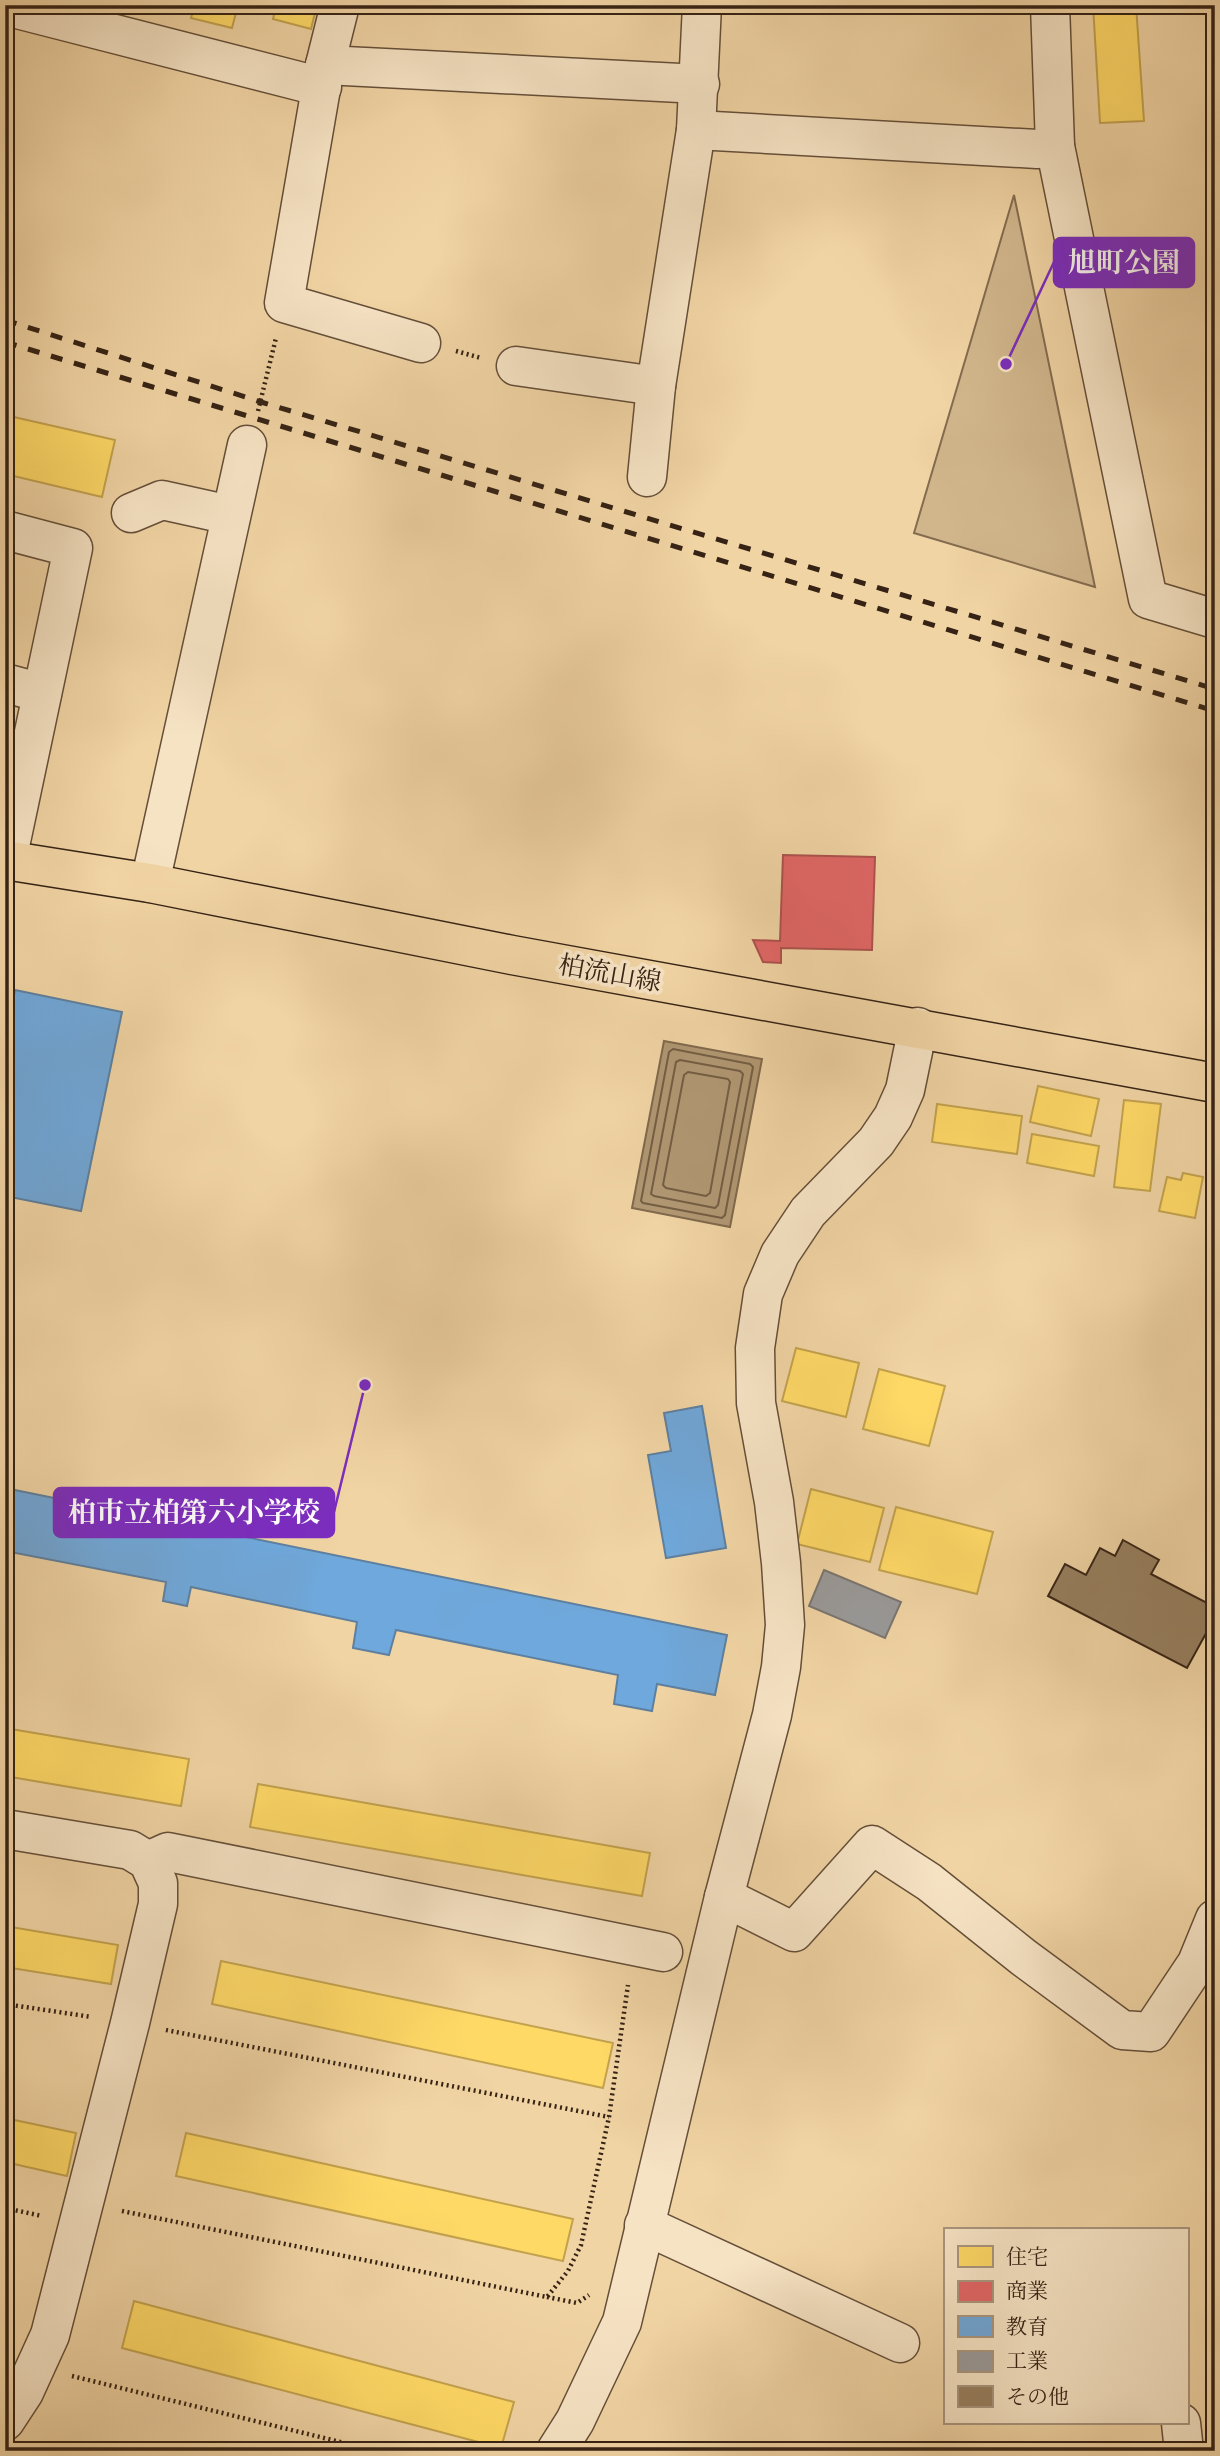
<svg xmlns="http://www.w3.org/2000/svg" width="1220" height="2456" font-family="'EB Garamond','Noto Serif JP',serif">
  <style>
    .green { fill: #d1b68c; stroke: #846c50; stroke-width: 2 }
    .water { fill: #b19873; stroke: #80694d; stroke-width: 2 }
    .homes { fill: #ffd966; stroke: #c3a24e; stroke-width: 2 }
    .shops { fill: #e06666; stroke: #ad524e; stroke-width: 2 }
    .schools { fill: #6fa8dc; stroke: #5e80a0; stroke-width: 2 }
    .industry { fill: #999; stroke: #7b7671; stroke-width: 2 }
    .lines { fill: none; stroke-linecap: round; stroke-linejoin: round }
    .shore { stroke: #745e44; stroke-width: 2 }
    .building { fill: #977f5f; stroke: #362315; stroke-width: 2 }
    .minor-casing { stroke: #654f39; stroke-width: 41 }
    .major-casing { stroke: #362315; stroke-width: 41 }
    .path { stroke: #362315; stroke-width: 4.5; stroke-dasharray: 2 3.5; stroke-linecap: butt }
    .minor { stroke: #f6e3c4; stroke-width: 38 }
    .major { stroke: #f1d4a4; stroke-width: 38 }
    .rail { stroke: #362315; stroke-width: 5; stroke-dasharray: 12 12; stroke-linecap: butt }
    .labels { text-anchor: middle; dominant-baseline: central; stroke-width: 7; stroke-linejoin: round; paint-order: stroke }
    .street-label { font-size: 26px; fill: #362315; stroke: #f6e3c4 }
    .leader { fill: none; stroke: #7b2cbf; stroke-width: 2.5 }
    .callout-dot { fill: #7b2cbf; stroke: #f6e3c4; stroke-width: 2.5 }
    .callout { fill: #7b2cbf; stroke: #7b2cbf; stroke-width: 2.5 }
    .callout-label { font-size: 28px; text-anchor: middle; font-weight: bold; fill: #fff }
  </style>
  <rect width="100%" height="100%" fill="#f1d4a4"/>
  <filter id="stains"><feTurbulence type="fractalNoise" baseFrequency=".00286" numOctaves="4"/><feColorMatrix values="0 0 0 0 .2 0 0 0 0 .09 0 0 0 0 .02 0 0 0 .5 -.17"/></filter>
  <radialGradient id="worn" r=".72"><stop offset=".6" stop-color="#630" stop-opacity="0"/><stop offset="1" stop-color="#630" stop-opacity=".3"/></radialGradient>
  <path class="green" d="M1014 195 1095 587 914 533Z"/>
  <path class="water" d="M664 1041 762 1059 730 1227 632 1208Z"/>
  <g class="homes">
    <path d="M119 5H147L146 11Z"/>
    <path d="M195 5H238L232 28 191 18Z"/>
    <path d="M276 5H317L311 29 273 19Z"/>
    <path d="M1093 5H1136L1144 121 1100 123Z"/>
    <path d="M5 415 115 440 102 497 5 474Z"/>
    <path d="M5 577 13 579 5 609Z"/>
    <path d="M1038 1086 1099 1099 1091 1136 1030 1122Z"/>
    <path d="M1124 1100 1161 1104 1150 1191 1114 1187Z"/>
    <path d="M937 1104 1022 1116 1017 1154 932 1142Z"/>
    <path d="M1032 1134 1099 1146 1094 1176 1027 1163Z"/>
    <path d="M1183 1173 1203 1177 1195 1218 1159 1211 1167 1177 1181 1180Z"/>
    <path d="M796 1348 859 1363 846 1417 782 1401Z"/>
    <path d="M879 1369 945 1386 929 1446 863 1429Z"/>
    <path d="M811 1489 884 1508 870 1562 797 1544Z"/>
    <path d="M896 1507 993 1532 977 1594 879 1570Z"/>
    <path d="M5 1728 189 1759 181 1806 5 1776Z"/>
    <path d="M258 1784 650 1853 642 1896 250 1827Z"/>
    <path d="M5 1926 118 1945 111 1984 5 1967Z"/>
    <path d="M221 1961 613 2043 603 2088 212 2004Z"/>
    <path d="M5 2118 76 2133 67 2176 5 2162Z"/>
    <path d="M186 2133 573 2219 563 2261 176 2176Z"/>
    <path d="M134 2301 514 2402 501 2448 122 2348Z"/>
  </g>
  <path class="shops" d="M783 855 875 857 872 950 781 948V963L763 962 753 940 780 941Z"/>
  <g class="schools">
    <path d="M15 990 122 1012 81 1211 5 1196V1038Z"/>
    <path d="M702 1406 726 1548 666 1558 648 1455 671 1451 664 1413Z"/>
    <path d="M5 1488 727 1635 715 1695 657 1684 652 1711 614 1704 618 1675 396 1630 389 1655 353 1648 357 1622 191 1587 187 1606 163 1601 166 1582 5 1551Z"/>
  </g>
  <path class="industry" d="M824 1570 901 1602 885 1638 809 1606Z"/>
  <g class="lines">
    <g class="shore">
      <path d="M673 1049 750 1064 753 1067 725 1215 722 1218 643 1203 641 1201 669 1052Z"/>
      <path d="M680 1060 740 1071 743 1074 718 1205 715 1208 654 1196 651 1194 676 1062Z"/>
      <path d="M688 1072 728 1079 730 1082 710 1193 706 1196 666 1188 663 1185 684 1075Z"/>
    </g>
  </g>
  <path class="building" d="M1123 1540 1159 1560 1151 1574 1215 1607V1617L1187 1668 1048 1596 1065 1564 1086 1575 1100 1548 1115 1556Z"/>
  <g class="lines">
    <g class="minor-casing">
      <g id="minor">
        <path d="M340 5 325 65 284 303 421 343"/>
        <path d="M1050 5 1055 146 1148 599 1215 619"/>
        <path d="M21 10 322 87"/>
        <path d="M325 65 700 84"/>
        <path d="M696 130 1037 149 1055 146"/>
        <path d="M516 366 656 386"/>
        <path d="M647 477 656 386 696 130 702 5"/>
        <path d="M131 513 162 500 230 515"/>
        <path d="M5 530 73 548 7 860"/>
        <path d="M5 683 42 693"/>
        <path d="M150 883 247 445"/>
        <path d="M5 1829 130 1850 148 1861 158 1883V1904L130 2023 50 2335 24 2392 5 2421"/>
        <path d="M148 1861 168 1852 663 1952"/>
        <path d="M724 1897 794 1932 872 1845 929 1882 1023 1957 1122 2030 1151 2032 1197 1963 1215 1919"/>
        <path d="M644 2225 900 2343"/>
        <path d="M1181 2423 1184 2451"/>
        <path d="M556 2451 575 2421 622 2322 724 1897 772 1715 781 1667 785 1625 781 1563 774 1502 756 1403 755 1348 763 1294 780 1254 808 1212 876 1142 893 1117 905 1090 918 1027"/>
      </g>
    </g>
    <g class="major-casing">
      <path id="major" d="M5 860 150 883 512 955 1215 1083"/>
    </g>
    <g class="path">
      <path d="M456 351 481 358"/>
      <path d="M258 411 276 338"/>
      <path d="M5 2004 92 2017"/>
      <path d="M166 2030 609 2117"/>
      <path d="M5 2208 42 2216"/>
      <path d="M122 2211 547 2297 568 2271 581 2245 609 2117 628 1985"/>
      <path d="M547 2297 577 2303 589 2295"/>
      <path d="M72 2376 377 2451"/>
    </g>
    <use href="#minor" class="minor"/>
    <use href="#major" class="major"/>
    <g class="rail">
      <path d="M5 320 261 402 1215 689"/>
      <path d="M5 342 1215 711"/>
    </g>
  </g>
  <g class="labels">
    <g class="street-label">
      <text transform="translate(610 973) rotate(10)">柏流山線</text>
    </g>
  </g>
  <path class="leader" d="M1006 364L1054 262M365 1385L334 1512"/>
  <g class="callout-dot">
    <circle cx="1006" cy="364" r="7"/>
    <circle cx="365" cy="1385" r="7"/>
  </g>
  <g class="callout">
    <rect x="1054" y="238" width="140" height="49" rx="7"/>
    <rect x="54" y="1488" width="280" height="49" rx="7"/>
  </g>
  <g class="callout-label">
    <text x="1124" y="272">旭町公園</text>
    <text x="194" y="1522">柏市立柏第六小学校</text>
  </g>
  <rect width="1220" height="2456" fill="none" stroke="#f1d4a4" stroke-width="28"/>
  <rect x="7" y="7" width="1206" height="2442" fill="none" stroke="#362315" stroke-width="3.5"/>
  <rect x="14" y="14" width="1192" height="2428" fill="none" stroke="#362315" stroke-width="2"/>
  <rect x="944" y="2228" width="245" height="196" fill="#f6e3c4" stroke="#a9967e" stroke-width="2"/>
  <rect x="958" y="2246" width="35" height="21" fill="#ffd966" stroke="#a9967e" stroke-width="2"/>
  <text x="1006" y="2264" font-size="21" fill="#362315">住宅</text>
  <rect x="958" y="2281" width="35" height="21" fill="#e06666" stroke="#a9967e" stroke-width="2"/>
  <text x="1006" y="2298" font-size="21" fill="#362315">商業</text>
  <rect x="958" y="2316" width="35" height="21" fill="#6fa8dc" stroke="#a9967e" stroke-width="2"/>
  <text x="1006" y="2334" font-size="21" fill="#362315">教育</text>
  <rect x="958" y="2351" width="35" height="21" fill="#999999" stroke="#a9967e" stroke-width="2"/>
  <text x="1006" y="2368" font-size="21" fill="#362315">工業</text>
  <rect x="958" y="2386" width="35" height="21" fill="#977f5f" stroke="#a9967e" stroke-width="2"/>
  <text x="1006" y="2404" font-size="21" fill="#362315">その他</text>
  <rect width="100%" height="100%" filter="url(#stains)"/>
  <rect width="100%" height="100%" fill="url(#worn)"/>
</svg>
